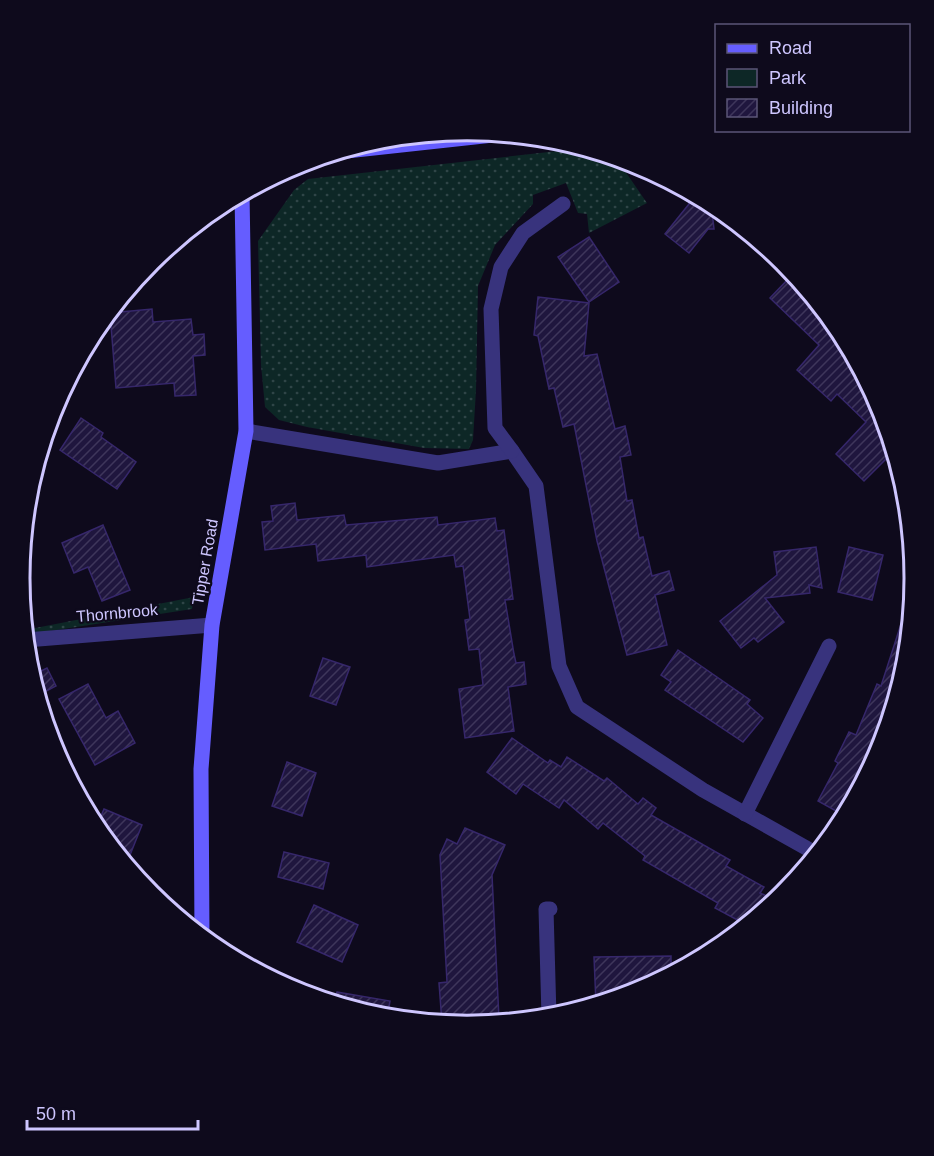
<svg xmlns="http://www.w3.org/2000/svg" width="934" height="1156" font-family="Arial,sans-serif">
  <style>
    .green { fill: url(#green-dots) }
    .building { fill: url(#building-hatch); stroke: #36276b; stroke-width: 1.5 }
    .lines { fill: none; stroke-linecap: round; stroke-linejoin: round }
    .street { stroke: #38337d; stroke-width: 15 }
    .secondary { stroke: #655dff; stroke-width: 15 }
    .labels { text-anchor: middle; dominant-baseline: central; stroke-width: 4.5; stroke-linejoin: round; paint-order: stroke }
    .street-label { font-size: 16px; fill: #cec6ff; stroke: #0e0a1c }
    .rim { fill: none; stroke: #cec6ff; stroke-width: 3 }
  </style>
  <defs>
    <pattern id="green-dots" width="8" height="8" patternUnits="userSpaceOnUse" patternTransform="scale(1.5)"><rect width="8" height="8" fill="#0d2726"/><path d="M2 2h.1M6 6h.1" fill="none" stroke="#2f4547" stroke-width="1.8" stroke-linecap="round"/></pattern>
    <pattern id="building-hatch" width="6" height="6" patternUnits="userSpaceOnUse" patternTransform="scale(1.5)"><rect width="6" height="6" fill="#1f163e"/><path d="M-1 1l2-2M0 6l6-6M5 7l2-2" fill="none" stroke="#3e365b"/></pattern>
  </defs>
  <rect width="100%" height="100%" fill="#0e0a1c"/>
  <g class="green">
    <path d="M585 148 616 158 647 203 589 233 587 214 578 213 566 183 533 195V204L495 245 478 286 476 390 473 440 469 449 424 448 307 427 279 420 265 407 261 365 258 241 294 190 308 179Z"/>
    <path d="M194 597 192 609 25 635V630Z"/>
  </g>
  <g class="building">
    <path d="M688 191 711 203 714 229H708L689 253 665 234 689 204Z"/>
    <path d="M589 237 619 282 589 302 558 257Z"/>
    <path d="M793 274 839 330 881 407 894 451 864 481 836 454 866 422 837 394 831 401 797 370 819 345 770 298Z"/>
    <path d="M538 297 589 303 584 356 597 354 615 429 625 426 631 455 620 457 627 501 632 500 639 538 643 537 652 576 669 571 674 590 655 595 667 645 627 655 597 541 574 424 563 427 554 388 549 389 538 336 534 335Z"/>
    <path d="M152 309 153 322 191 319 193 335 204 334 205 355 193 356 196 395 175 396 174 383 116 388 110 313Z"/>
    <path d="M81 418 103 433 101 437 136 462 117 489 60 450Z"/>
    <path d="M295 503 297 520 344 515 346 525 437 517 438 525 495 518 497 531 504 530 513 599 505 600 514 654 516 663 524 662 526 684 508 687 514 731 465 738 459 689 483 685 479 649 469 650 465 620 470 619 463 566 456 567 454 555 367 567 366 555 318 561 316 544 265 550 262 522 273 521 271 506Z"/>
    <path d="M103 525 130 590 102 601 88 567 74 573 62 543Z"/>
    <path d="M816 547 822 588 809 585 810 593 765 598 784 622 758 642 754 638 741 648 720 621 777 575 774 552Z"/>
    <path d="M849 547 883 555 872 600 838 592Z"/>
    <path d="M902 621 910 623 906 666 880 750 845 816 818 801 838 763 835 761 849 732 856 735 877 684 881 686Z"/>
    <path d="M678 650 750 700 747 704 763 718 743 742 665 690 671 682 661 675Z"/>
    <path d="M323 658 350 667 336 705 310 696Z"/>
    <path d="M47 668 56 686 37 696 31 676Z"/>
    <path d="M88 684 106 718 118 711 135 743 95 765 59 699Z"/>
    <path d="M512 738 548 763 550 760 561 767 567 757 604 781 607 778 638 804 643 798 656 808 651 815 730 860 726 866 764 887 760 893 776 900 748 923H743L715 908 718 903 643 860 645 856 603 823 598 829 564 800 559 808 523 784 516 794 487 772Z"/>
    <path d="M287 762 316 773 302 816 272 806Z"/>
    <path d="M104 809 142 825 126 865 96 828Z"/>
    <path d="M465 828 505 845 492 875 499 1019 442 1023 439 983 447 982 440 855 447 839 457 844Z"/>
    <path d="M284 852 329 863 323 889 278 877Z"/>
    <path d="M314 905 358 925 342 962 297 942Z"/>
    <path d="M671 956V974L638 992 596 1004 594 957Z"/>
    <path d="M337 992 390 1001 387 1018 334 1003Z"/>
  </g>
  <g class="lines">
    <g class="street">
      <path d="M246 431 438 463 512 451 536 486 559 666 577 707 703 790 817 854"/>
      <path d="M512 451 495 428 491 309 501 267 523 233 563 204"/>
      <path d="M26 640 212 625"/>
      <path d="M745 814 829 646"/>
      <path d="M549 1017 546 909H550"/>
    </g>
    <g class="secondary">
      <path d="M337 152 502 134"/>
      <path d="M202 937 201 769 212 625 246 431 242 193"/>
    </g>
  </g>
  <g class="labels">
    <g class="street-label">
      <text transform="translate(205 562) rotate(-80)">Tipper Road</text>
      <text transform="translate(117 613) rotate(-5)">Thornbrook</text>
    </g>
  </g>
  <path d="M0 0H934V1156H0ZM30 578a437 437 0 1 1 874 0a437 437 0 1 1-874 0Z" fill="#0e0a1c" fill-rule="evenodd"/>
  <path class="rim" d="M30 578a437 437 0 1 1 874 0a437 437 0 1 1-874 0Z"/>
  <rect x="715" y="24" width="195" height="108" fill="#0e0a1c" stroke="#5b5577" stroke-width="1.5"/>
  <rect x="727" y="44" width="30" height="9" fill="#655dff" stroke="#5b5577" stroke-width="1.5"/>
  <text x="769" y="54" font-size="18" fill="#cec6ff">Road</text>
  <rect x="727" y="69" width="30" height="18" fill="#0d2726" stroke="#5b5577" stroke-width="1.5"/>
  <text x="769" y="84" font-size="18" fill="#cec6ff">Park</text>
  <rect x="727" y="99" width="30" height="18" fill="url(#building-hatch)" stroke="#5b5577" stroke-width="1.5"/>
  <text x="769" y="114" font-size="18" fill="#cec6ff">Building</text>
  <path d="M27 1120v9h171v-9" fill="none" stroke="#cec6ff" stroke-width="3"/>
  <text x="36" y="1120" font-size="18" fill="#cec6ff" stroke="#0e0a1c" stroke-width="4.5" paint-order="stroke">50 m</text>
</svg>
